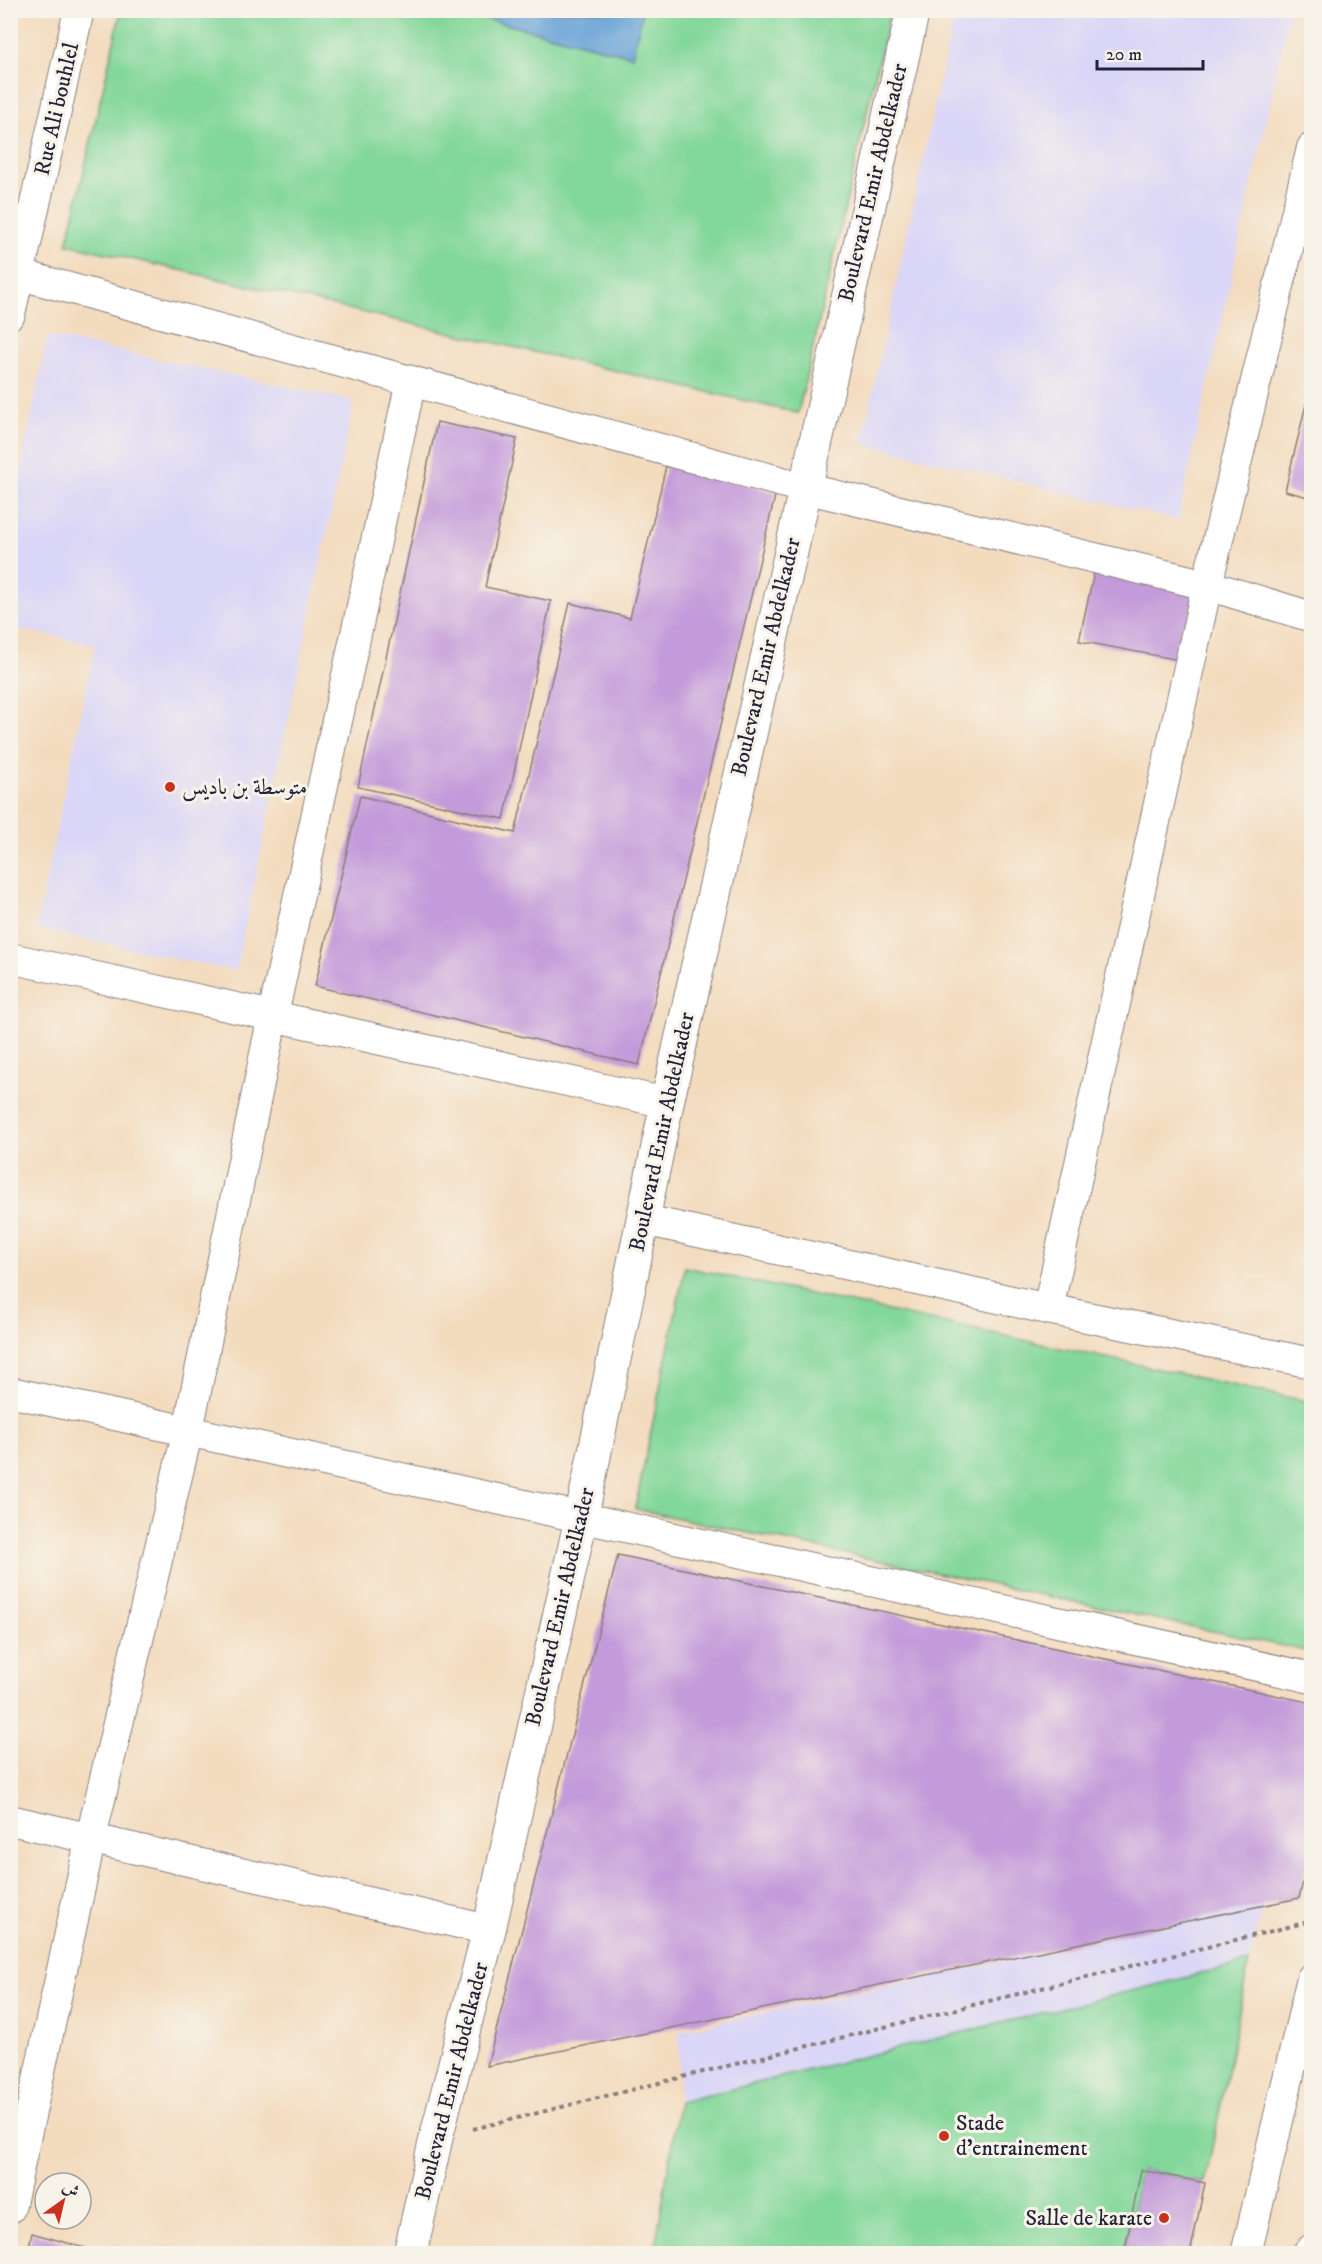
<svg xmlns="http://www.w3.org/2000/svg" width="1322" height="2264" font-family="'IM FELL DW Pica',Amiri,serif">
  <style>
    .built { fill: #dad6f7 }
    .green { fill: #82d79a; stroke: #527c6a; stroke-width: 1.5 }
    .water { fill: #67a2d7; stroke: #446289; stroke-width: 1.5 }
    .building { fill: #c49bda }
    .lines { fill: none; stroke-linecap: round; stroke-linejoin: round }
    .minor-casing { stroke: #8a7e7c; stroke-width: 32 }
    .primary-casing { stroke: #8a7e7c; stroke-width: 35 }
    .path { stroke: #8a7e7c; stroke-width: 4; stroke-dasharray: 4.5 4.5; stroke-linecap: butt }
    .minor { stroke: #fff; stroke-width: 30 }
    .primary { stroke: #fff; stroke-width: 33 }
    .poi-dot { fill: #c8321e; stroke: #f7f3e8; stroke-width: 2 }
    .labels { text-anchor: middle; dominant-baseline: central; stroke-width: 6; stroke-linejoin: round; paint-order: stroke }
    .street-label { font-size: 22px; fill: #22223b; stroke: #f7f3e8 }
    .poi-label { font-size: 22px; fill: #22223b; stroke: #f7f3e8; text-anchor: start }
  </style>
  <rect width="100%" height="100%" fill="#f7f3e8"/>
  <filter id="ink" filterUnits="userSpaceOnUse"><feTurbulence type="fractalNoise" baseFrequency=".0167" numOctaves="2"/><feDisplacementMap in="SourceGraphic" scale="12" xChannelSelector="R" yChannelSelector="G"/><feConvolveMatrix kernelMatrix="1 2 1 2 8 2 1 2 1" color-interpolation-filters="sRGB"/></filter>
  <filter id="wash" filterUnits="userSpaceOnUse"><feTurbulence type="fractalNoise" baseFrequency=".008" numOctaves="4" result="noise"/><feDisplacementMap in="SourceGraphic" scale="24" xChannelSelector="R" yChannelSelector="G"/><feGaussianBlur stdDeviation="1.35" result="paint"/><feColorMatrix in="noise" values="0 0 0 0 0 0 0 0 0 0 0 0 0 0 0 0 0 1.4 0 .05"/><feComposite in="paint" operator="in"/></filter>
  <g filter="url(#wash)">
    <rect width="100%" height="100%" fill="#f3dbbe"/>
    <g class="built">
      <path d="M955 11H1290L1178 520 862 443Z"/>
      <path d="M48 336 354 401 236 971 36 929 95 645 11 627V516Z"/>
      <path d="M1264 1905 1249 1962 679 2102V2031Z"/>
    </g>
    <g class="green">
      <path d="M121 11H890L798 413 67 244Z"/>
      <path d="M685 1267 1311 1402V1652L635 1509Z"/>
      <path d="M1249 1962 1205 2183 1141 2170 1124 2253 654 2254 679 2102Z"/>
    </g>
    <path class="water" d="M454 11H643L632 56Z"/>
    <g id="blocks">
      <g class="building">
        <path d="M1311 384H1312V498L1285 491Z"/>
        <path d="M437 422 517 439 485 587 551 601 504 819 358 787Z"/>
        <path d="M666 466 776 492 639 1065 315 986 360 796 515 833 570 603 630 618Z"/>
        <path d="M1095 568 1196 590 1179 660 1079 641Z"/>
        <path d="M618 1555 1312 1703V1845L1299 1898 487 2066Z"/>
        <path d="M1141 2170 1205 2183 1190 2254H1124Z"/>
        <path d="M32 2233 103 2253V2254H27Z"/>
      </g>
    </g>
  </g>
  <g filter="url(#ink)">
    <use href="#blocks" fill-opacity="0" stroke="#8a7e7c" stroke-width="1.5"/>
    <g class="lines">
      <g class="minor-casing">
        <g id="minor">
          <path d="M10 272 804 488 1207 585 1312 617"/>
          <path d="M10 314 79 10"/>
          <path d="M10 958 667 1103"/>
          <path d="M644 1220 1048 1309 1312 1363"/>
          <path d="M1048 1309 1207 585 1312 148"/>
          <path d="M10 1392 1312 1678"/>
          <path d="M10 1820 489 1930"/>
          <path d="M10 2208 91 1837 188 1430 273 1015 411 381"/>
          <path d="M1246 2254 1312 1978"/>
          <path d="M1307 2254 1312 2249"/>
        </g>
      </g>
      <g class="primary-casing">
        <path id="primary" d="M410 2254 436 2138 489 1930 581 1519 667 1103 913 10"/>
      </g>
      <path class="path" d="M473 2129 1312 1921"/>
      <use href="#minor" class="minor"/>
      <use href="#primary" class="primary"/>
    </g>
  </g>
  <g class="poi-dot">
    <circle cx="170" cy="787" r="6"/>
    <circle cx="944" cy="2136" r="6"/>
    <circle cx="1164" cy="2218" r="6"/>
  </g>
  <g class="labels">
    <g class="street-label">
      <text transform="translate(57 109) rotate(-77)">Rue Ali bouhlel</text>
      <text transform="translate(873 183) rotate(-77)">Boulevard Emir Abdelkader</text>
      <text transform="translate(766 657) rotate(-77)">Boulevard Emir Abdelkader</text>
      <text transform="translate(662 1132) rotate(-78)">Boulevard Emir Abdelkader</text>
      <text transform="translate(560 1607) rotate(-77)">Boulevard Emir Abdelkader</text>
      <text transform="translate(452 2081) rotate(-76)">Boulevard Emir Abdelkader</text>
    </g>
    <g class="poi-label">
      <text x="182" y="787">متوسطة بن باديس</text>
      <text x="956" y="2123">Stade<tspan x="956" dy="25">d'entrainement</tspan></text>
      <text x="1152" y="2218" text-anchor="end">Salle de karate</text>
    </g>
  </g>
  <rect width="1322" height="2264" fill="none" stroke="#f7f3e8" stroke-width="36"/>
  <g transform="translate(63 2201) rotate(34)"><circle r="28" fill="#f7f3e8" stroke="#a29fa3" stroke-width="1.5"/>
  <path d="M0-4.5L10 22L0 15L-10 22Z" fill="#c8321e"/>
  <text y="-9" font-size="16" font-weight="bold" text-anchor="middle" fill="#22223b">ش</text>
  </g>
  <path d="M1097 60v9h106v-9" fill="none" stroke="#22223b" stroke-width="3"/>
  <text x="1106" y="60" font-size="18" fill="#22223b" stroke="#f7f3e8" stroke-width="4.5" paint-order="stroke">20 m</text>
</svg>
